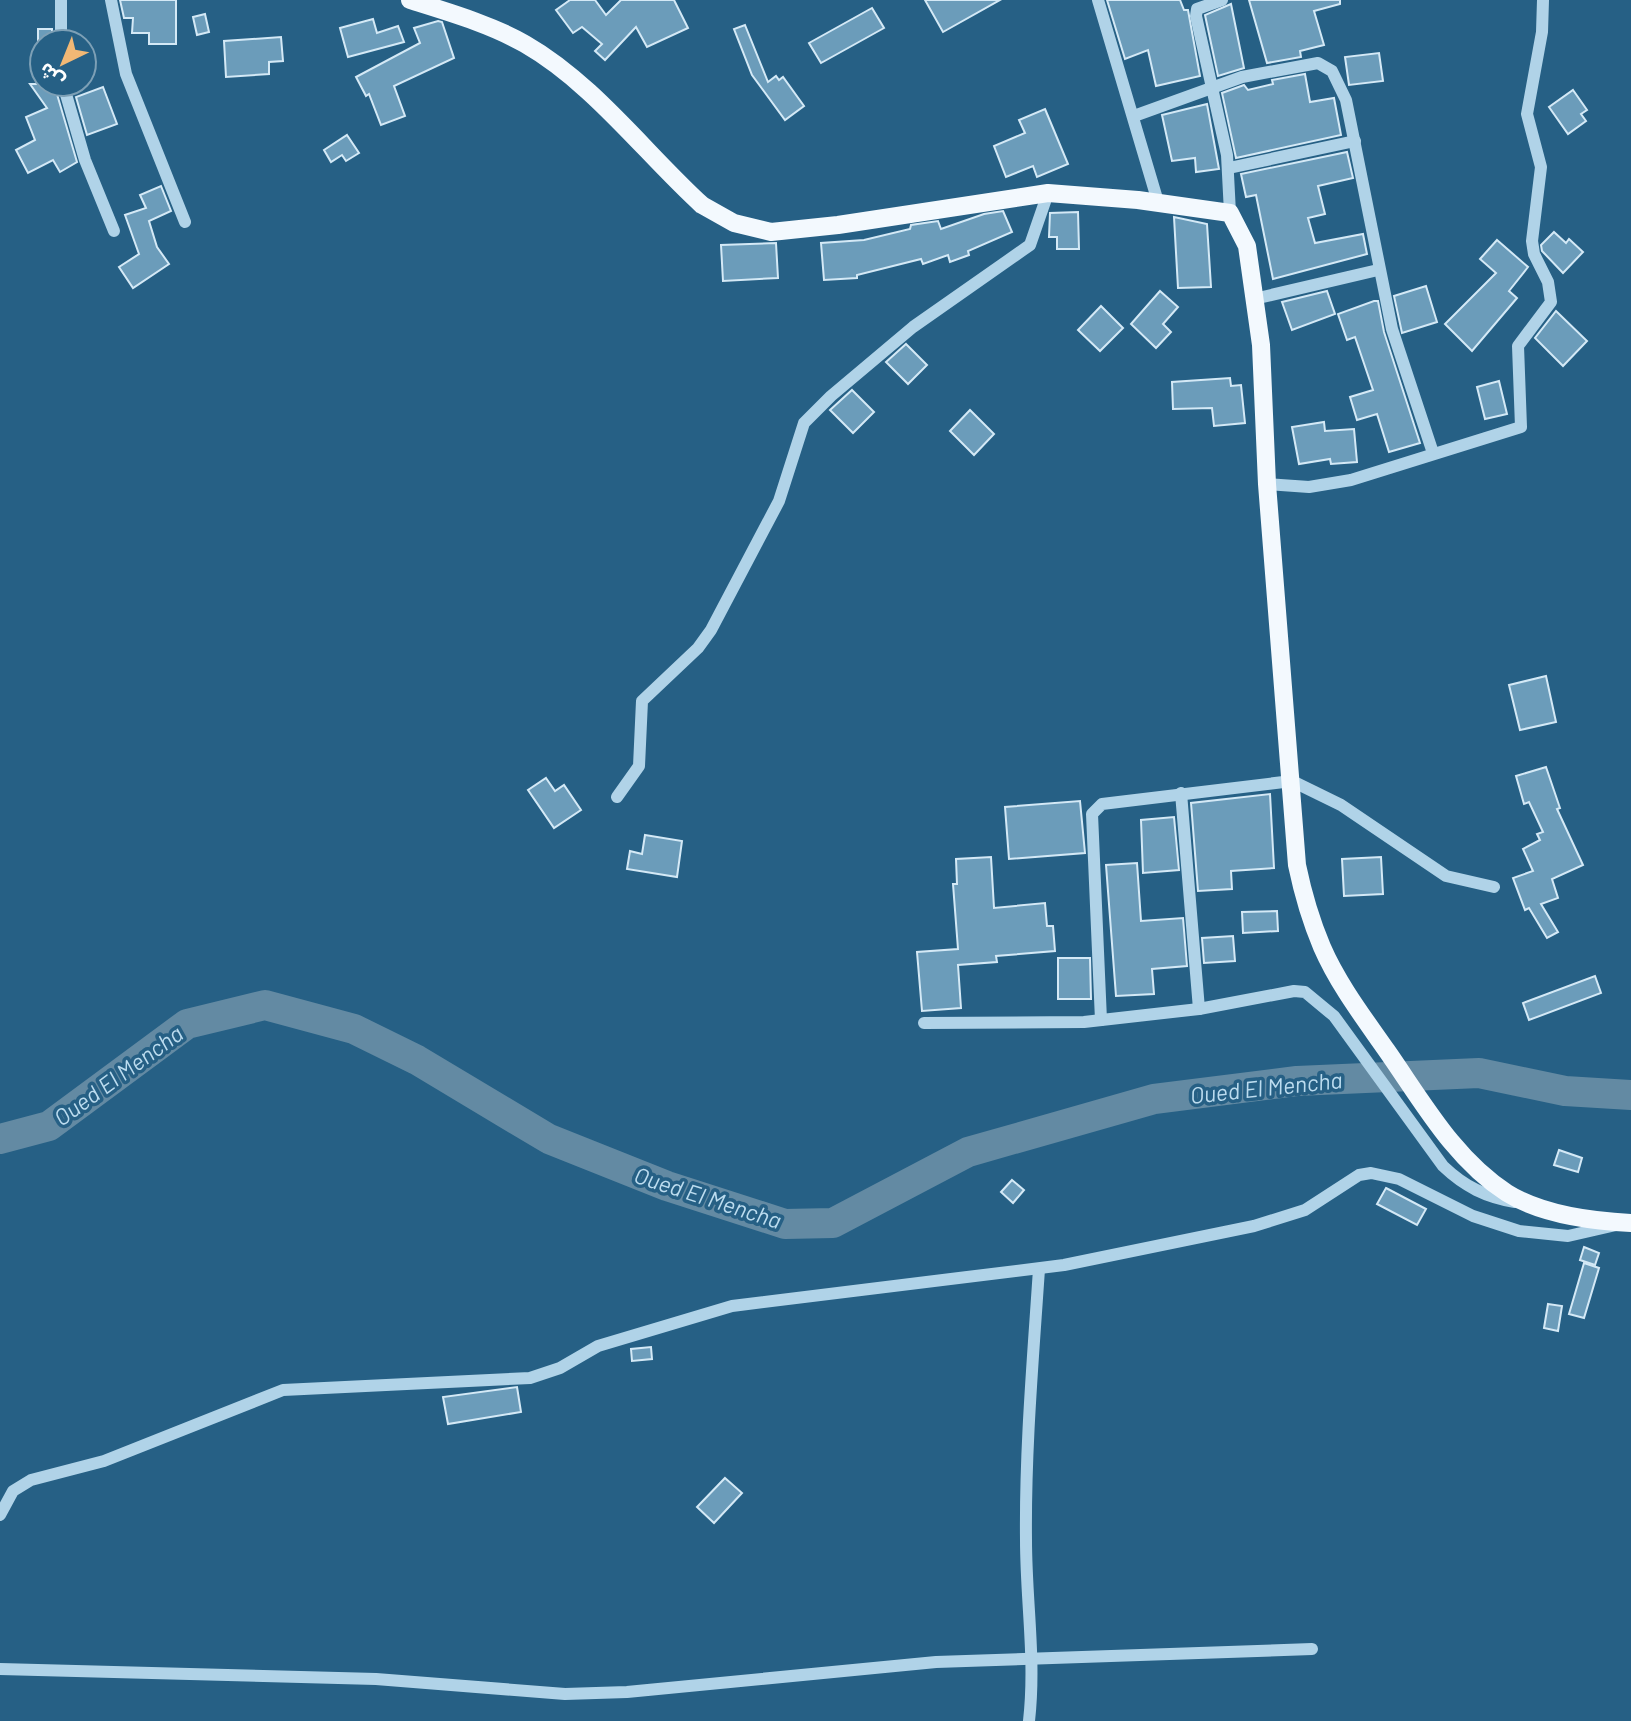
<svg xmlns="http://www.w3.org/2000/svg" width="1631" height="1721" font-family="Barlow,'Noto Sans Arabic',sans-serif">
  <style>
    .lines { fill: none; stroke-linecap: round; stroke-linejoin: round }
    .river { stroke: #638aa3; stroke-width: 30 }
    .building { fill: #6b9cba; stroke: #d4e9f6; stroke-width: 2 }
    .minor { stroke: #b0d3e8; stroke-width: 12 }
    .major { stroke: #f3f9fe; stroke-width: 18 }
    .labels { text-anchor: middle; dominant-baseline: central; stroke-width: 7; stroke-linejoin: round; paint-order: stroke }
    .water-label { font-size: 23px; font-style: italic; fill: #bcdcef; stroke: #266085 }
  </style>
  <rect width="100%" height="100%" fill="#266085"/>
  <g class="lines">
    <path class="river" d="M0 1139 49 1126 187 1024 265 1005 354 1029 417 1060 549 1139 667 1186 785 1224 833 1223 968 1152 1154 1099 1297 1081 1479 1073 1565 1091 1631 1095"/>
  </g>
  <g class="building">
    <path d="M120 0H176V44H149V33H132L133 18H124Z"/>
    <path d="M570 0H595L606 15 621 0H674L688 28 647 47 636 27 605 60 595 51 602 44 582 27 573 33 556 10Z"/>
    <path d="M925 0H1000L943 32Z"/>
    <path d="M1107 0H1180L1184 10H1188L1200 76 1156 86 1148 50 1125 59Z"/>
    <path d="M1249 0H1340V4L1314 11 1324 45 1300 51 1301 57 1267 63Z"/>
    <path d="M1231 4 1244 68 1218 76 1205 15Z"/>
    <path d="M872 8 884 28 821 63 809 43Z"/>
    <path d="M205 14 209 32 197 35 193 17Z"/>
    <path d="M373 19 377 33 398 26 404 42 348 57 340 28Z"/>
    <path d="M438 21 442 22 454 58 394 86 405 116 381 125 369 94 366 96 356 77 420 43 414 28Z"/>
    <path d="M745 25 768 82 776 76 779 80 783 77 804 106 785 120 752 75 734 29Z"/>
    <rect x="38" y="29" width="14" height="13"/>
    <path d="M281 37 283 61 269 62V74L226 77 224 41Z"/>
    <path d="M1379 53 1383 81 1349 85 1345 57Z"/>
    <path d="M1305 74 1310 102 1334 98 1341 135 1236 158 1222 93 1244 85 1248 90 1273 84 1272 80Z"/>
    <path d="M30 84H54L77 162 60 172 53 160 28 173 16 150 35 140 26 117 47 108Z"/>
    <path d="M103 87 117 124 87 135 76 97Z"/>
    <path d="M1573 90 1587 110 1581 114 1586 121 1568 134 1549 107Z"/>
    <path d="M1207 104 1219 169 1196 172 1195 158 1172 161 1162 115Z"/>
    <path d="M1045 109 1068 164 1037 177 1033 166 1006 177 994 146 1025 133 1019 120Z"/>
    <path d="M347 135 359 153 346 161 342 155 331 162 324 150Z"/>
    <path d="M1347 152 1353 178 1318 186 1325 214 1308 218 1315 243 1363 234 1367 254 1273 279 1256 195 1246 197 1241 174Z"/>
    <path d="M161 186 171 211 149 221 157 247 169 264 133 288 119 267 139 254 125 215 146 208 140 195Z"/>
    <path d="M1003 211 1012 232 968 251 969 255 950 262 948 255 923 264 921 259 857 275V278L824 280 821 243 864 240 910 229 911 225 938 221 941 229 984 214Z"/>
    <path d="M1078 212 1079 249H1057V237H1049L1050 213Z"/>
    <path d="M1174 217 1207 224 1211 287 1178 288Z"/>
    <path d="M1554 232 1566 243 1569 239 1583 252 1563 273 1542 251 1541 245Z"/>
    <path d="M1497 240 1528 267 1509 291 1517 298 1472 351 1445 324 1496 273 1480 259Z"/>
    <path d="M776 243 778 278 723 281 721 245Z"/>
    <path d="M1426 286 1437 322 1402 333 1394 296Z"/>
    <path d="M1160 291 1178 307 1163 324 1171 332 1156 348 1131 324Z"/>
    <path d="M1327 291 1335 314 1292 330 1282 302Z"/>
    <path d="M1374 301H1378L1384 332 1420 443 1389 452 1377 414 1357 420 1350 397 1373 390 1355 337 1347 340 1338 314Z"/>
    <path d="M1101 306 1123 328 1100 351 1078 330Z"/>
    <path d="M1556 311 1587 341 1563 366 1535 338Z"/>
    <path d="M906 344 927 365 908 384 886 362Z"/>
    <path d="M1230 378 1231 386 1241 385 1245 423 1214 426 1212 408 1173 409 1172 382Z"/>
    <path d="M1499 381 1507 414 1485 419 1477 387Z"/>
    <path d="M852 390 874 412 853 433 830 410Z"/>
    <path d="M970 410 994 434 974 455 950 431Z"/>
    <path d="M1324 422 1325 431 1354 429 1357 462 1331 464 1330 459 1299 464 1292 427Z"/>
    <path d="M1546 676 1556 722 1520 730 1509 685Z"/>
    <path d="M1546 767 1560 808 1557 809 1583 865 1552 879 1558 898 1541 904 1558 932 1547 938 1529 908 1525 910 1513 878 1533 871 1523 849 1540 840 1537 834 1543 832 1529 802 1524 804 1516 776Z"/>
    <path d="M546 778 555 791 564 785 581 810 554 828 528 790Z"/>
    <path d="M1270 794 1274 868 1231 871 1232 889 1198 891 1191 803Z"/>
    <path d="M1080 801 1085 853 1009 859 1005 807Z"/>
    <path d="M1174 817 1179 870 1143 873 1141 820Z"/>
    <path d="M645 835 682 841 677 877 627 869 630 851 642 854Z"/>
    <path d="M991 857 994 908 1045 903 1047 926H1053L1055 951 996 956 997 962 958 965 961 1008 922 1011 917 952 958 949 953 884H957L956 859Z"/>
    <path d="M1381 857 1383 894 1344 896 1342 859Z"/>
    <path d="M1137 863 1141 921 1183 918 1187 966 1152 969 1154 994 1116 996 1106 865Z"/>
    <path d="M1277 911 1278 931 1243 933 1242 912Z"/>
    <path d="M1233 936 1235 961 1204 963 1202 938Z"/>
    <path d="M1058 958H1090L1091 999H1058Z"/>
    <path d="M1595 976 1601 993 1529 1020 1523 1003Z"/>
    <path d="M1559 1150 1582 1158 1578 1172 1554 1165Z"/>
    <path d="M1012 1180 1024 1190 1013 1203 1001 1192Z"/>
    <path d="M1386 1188 1426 1209 1417 1225 1377 1204Z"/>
    <path d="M1584 1247 1599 1253 1595 1265 1580 1260Z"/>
    <path d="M1584 1263 1599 1268 1584 1318 1569 1314Z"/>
    <path d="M1548 1304 1562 1306 1558 1331 1544 1328Z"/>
    <path d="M651 1347 652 1359 632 1361 631 1349Z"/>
    <path d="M517 1387 521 1412 448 1424 443 1397Z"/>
    <path d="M725 1478 742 1493 714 1523 697 1507Z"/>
  </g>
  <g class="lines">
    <g class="minor">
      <path d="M61 0V42"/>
      <path d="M111 0 126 74 185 222"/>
      <path d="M1098 0 1158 202"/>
      <path d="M1222 0 1197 9 1196 16 1227 155 1230 213"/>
      <path d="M63 84 85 160 114 231"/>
      <path d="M1134 116 1242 77 1318 63 1332 71 1346 100 1392 329 1433 453"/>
      <path d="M1229 168 1355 141"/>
      <path d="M1254 299 1378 270"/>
      <path d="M1267 484 1309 487 1351 480 1521 427 1518 346 1551 302 1548 282 1534 254 1532 241 1541 167 1527 114 1542 32 1543 0"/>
      <path d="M1181 793 1199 1009"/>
      <path d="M617 797 639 766 642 701 698 648 711 630 779 501 804 423 831 396 913 327 1030 245 1048 193"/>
      <path d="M1101 1020 1092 814 1102 804 1292 781 1341 805 1446 876 1494 887"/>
      <path d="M924 1023 1084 1022 1199 1009 1294 991 1305 992 1334 1016 1443 1166C1465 1187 1486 1197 1515 1202"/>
      <path d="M0 1515 13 1491 31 1480 104 1461 283 1390 530 1378 560 1368 598 1346 732 1306 1064 1265 1254 1226 1305 1210 1359 1175 1371 1173 1399 1179 1473 1216 1519 1231 1568 1236 1616 1225"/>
      <path d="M0 1669 376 1679 565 1694 627 1692 936 1662 1312 1649"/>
      <path d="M1029 1721C1036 1659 1026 1602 1026 1540 1025 1450 1033 1359 1039 1269"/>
    </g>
    <path class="major" d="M410 0C448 12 490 24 525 44 593 83 645 153 702 205L734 223 771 232 838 225 1048 193 1138 200 1230 213 1247 246 1261 345 1267 484 1297 865C1303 894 1311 921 1322 947 1338 984 1364 1018 1387 1051 1422 1101 1454 1159 1507 1193 1542 1215 1591 1221 1631 1223"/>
  </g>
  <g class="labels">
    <g class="water-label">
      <text transform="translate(118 1075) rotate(-36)">Oued El Mencha</text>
      <text transform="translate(1266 1087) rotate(-6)">Oued El Mencha</text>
      <text transform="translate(708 1197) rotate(18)">Oued El Mencha</text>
    </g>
  </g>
  <g transform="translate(63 63) rotate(223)"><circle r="33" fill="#266085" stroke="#7da0b6" stroke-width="2"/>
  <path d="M0-5L12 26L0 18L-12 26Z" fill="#f1b875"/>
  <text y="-10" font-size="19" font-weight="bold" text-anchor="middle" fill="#ffffff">ش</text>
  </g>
</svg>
